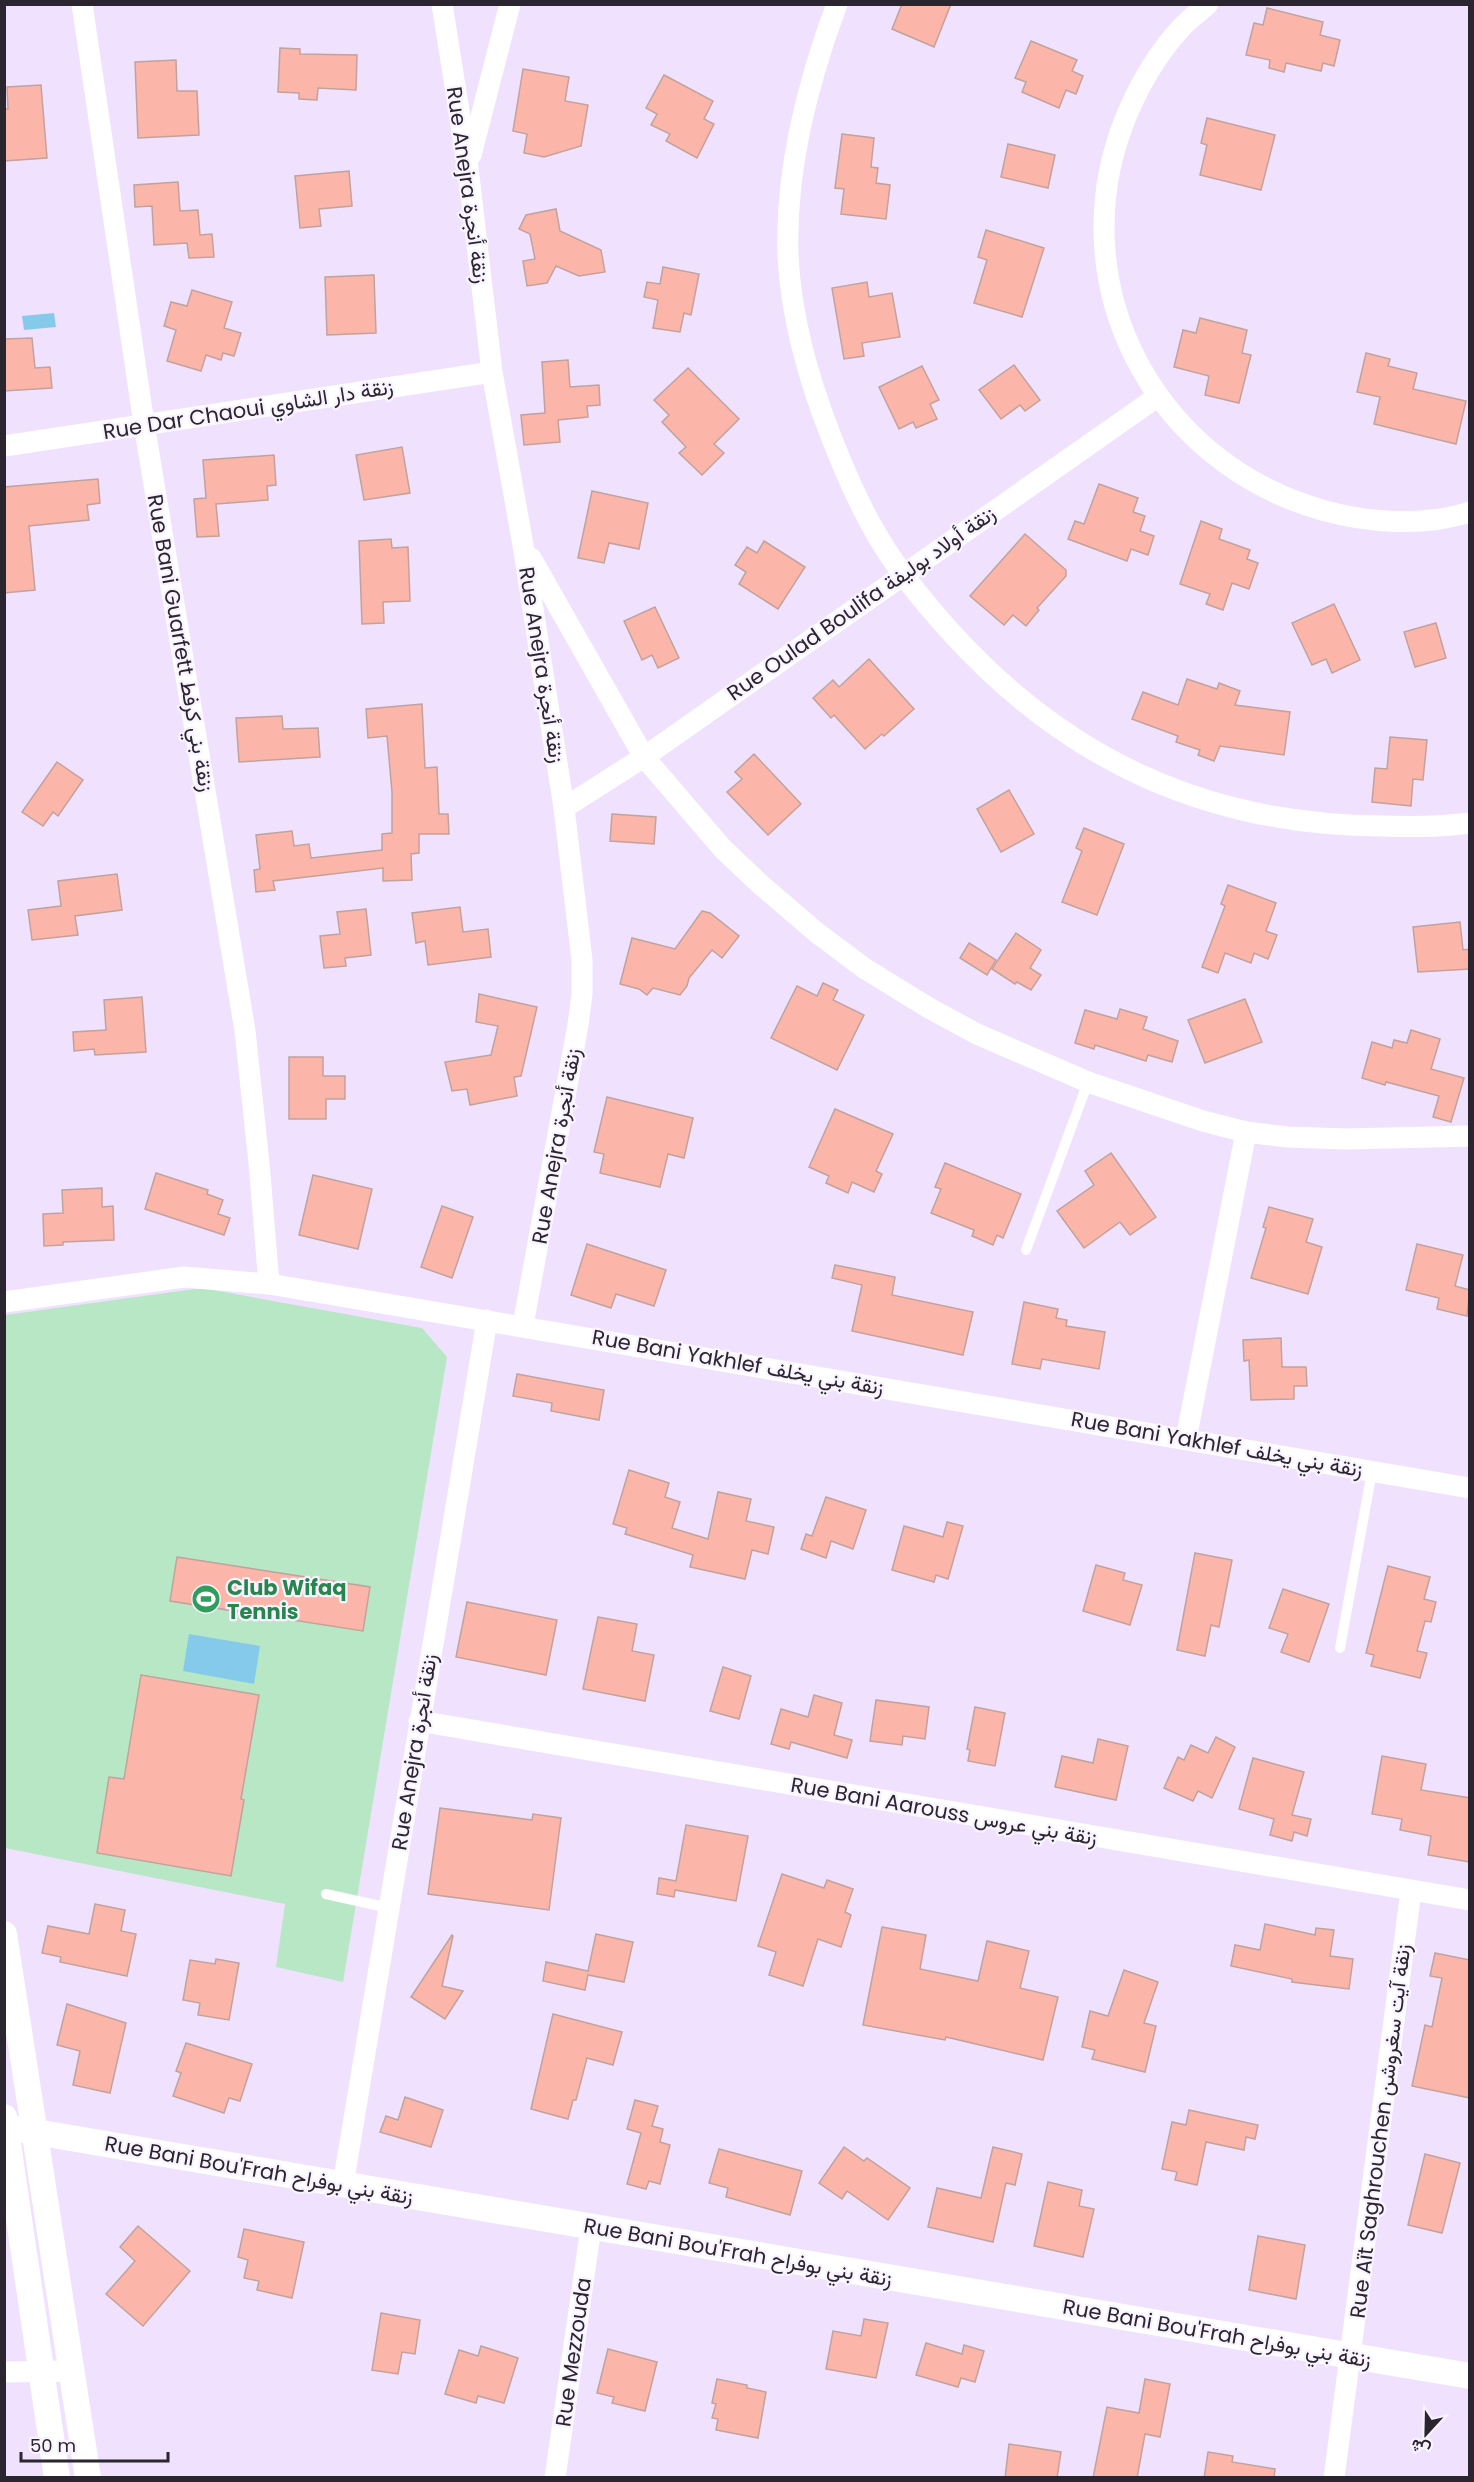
<svg xmlns="http://www.w3.org/2000/svg" width="1474" height="2482" font-family="Poppins,Vazirmatn,sans-serif">
  <style>
    .green { fill: #b8e7c5 }
    .water { fill: #86caeb }
    .building { fill: #fbb6a9; stroke: #c2a29c; stroke-width: 1.5 }
    .lines { fill: none; stroke-linecap: round; stroke-linejoin: round }
    .service { stroke: #fff; stroke-width: 10 }
    .minor { stroke: #fff; stroke-width: 21 }
    .tertiary { stroke: #fff; stroke-width: 26 }
    .labels { text-anchor: middle; dominant-baseline: central; stroke-width: 4.5; stroke-linejoin: round; paint-order: stroke }
    .street-label { font-size: 21px; fill: #2a252f; stroke: #f9f3ff }
    .leisure-label { font-size: 21px; font-weight: bold; fill: #27864d; stroke: #f9f3ff; text-anchor: start }
  </style>
  <rect width="100%" height="100%" fill="#f0e2fe"/>
  <path class="green" d="M202 1288 422 1328 447 1357 343 1982 276 1967 285 1904 5 1848V1315Z"/>
  <g class="water">
    <path d="M54 313 56 327 24 330 22 316Z"/>
    <path d="M189 1634 260 1646 254 1684 183 1671Z"/>
  </g>
  <g class="building">
    <path d="M902 4H951L934 47 892 29Z"/>
    <path d="M1267 8 1323 22 1320 35 1340 40 1334 66 1323 63 1321 71 1286 63 1284 72 1269 68 1270 60 1246 55 1254 23 1263 25Z"/>
    <path d="M1031 41 1077 60 1072 71 1083 76 1076 94 1066 90 1059 108 1022 92 1026 82 1015 78Z"/>
    <path d="M280 48 300 49V54L357 55 356 90 318 88 317 100 299 99V93L278 92Z"/>
    <path d="M176 60 177 91H197L199 135 138 138 135 62Z"/>
    <path d="M523 69 569 77 565 101 588 105 581 146 544 157 524 153 527 134 513 131Z"/>
    <path d="M664 75 713 101 704 119 714 124 697 158 666 141 670 134 651 125 657 114 646 108Z"/>
    <path d="M41 85 47 158 4 161V109H8L7 87Z"/>
    <path d="M1207 118 1275 135 1261 190 1200 175 1207 145 1201 143Z"/>
    <path d="M842 134 874 138 871 167 878 168 876 183 890 185 886 219 841 214 844 189 835 188Z"/>
    <path d="M1008 144 1055 155 1048 188 1001 177Z"/>
    <path d="M349 171 352 206 319 209 321 226 300 228 295 176Z"/>
    <path d="M178 182 180 211 198 210 200 235 212 234 214 257 189 258 187 243 154 245 152 206 135 207 134 185Z"/>
    <path d="M556 209 560 231 601 250 605 272 579 276 556 266 547 283 527 286 523 261 535 259 530 234 519 229 526 215Z"/>
    <path d="M986 230 1044 248 1022 317 974 303 987 260 978 257Z"/>
    <path d="M663 267 699 274 691 315 684 313 680 332 653 328 658 300 644 297 647 282 660 284Z"/>
    <path d="M374 275 376 333 327 335 325 277Z"/>
    <path d="M867 282 869 297 892 293 900 337 862 343 864 356 844 359 832 288Z"/>
    <path d="M192 290 232 302 224 328 241 333 234 356 223 353 221 360 206 355 201 371 167 361 176 330 164 326 171 302 187 306Z"/>
    <path d="M1200 318 1247 330 1242 353 1251 355 1239 403 1205 395 1209 376 1174 367 1183 330 1196 333Z"/>
    <path d="M32 338 35 368 50 367 52 388 4 391V339Z"/>
    <path d="M1366 353 1390 359 1388 366 1417 373 1413 389 1466 401 1456 444 1374 424 1380 397 1357 392Z"/>
    <path d="M568 360 570 387 599 385 600 405 587 406 588 417 558 420 560 442 524 445 521 415 545 413 542 362Z"/>
    <path d="M1014 365 1040 400 1025 411 1020 405 1001 419 979 390Z"/>
    <path d="M922 366 939 400 930 404 937 419 916 428 913 422 899 429 879 387Z"/>
    <path d="M688 368 739 419 714 444 724 453 702 475 679 453 686 447 662 422 669 415 654 400Z"/>
    <path d="M402 447 410 493 364 500 356 455Z"/>
    <path d="M274 455 276 485 267 486 268 500 216 504 219 536 197 537 194 499 206 498 203 460Z"/>
    <path d="M98 479 100 503 87 505 89 520 29 526 35 590 4 593V487Z"/>
    <path d="M1099 484 1138 498 1133 512 1145 516 1140 531 1154 536 1148 555 1131 549 1127 561 1068 539 1075 521 1084 524Z"/>
    <path d="M592 491 648 503 639 549 609 543 604 563 578 558Z"/>
    <path d="M1201 521 1222 529 1219 539 1250 550 1247 559 1258 563 1249 589 1232 583 1223 610 1206 604 1210 594 1180 584Z"/>
    <path d="M1025 534 1066 570V576L1037 608 1039 610 1026 626 1013 615 1004 625 970 596Z"/>
    <path d="M391 539 392 548 408 547 410 601 383 602 384 623 362 624 359 541Z"/>
    <path d="M764 541 805 567 778 609 739 584 746 572 735 565 747 547 757 553Z"/>
    <path d="M1334 604 1360 660 1332 673 1326 659 1312 665 1292 623Z"/>
    <path d="M655 607 679 658 658 668 652 655 642 660 624 621Z"/>
    <path d="M1436 623 1446 658 1415 667 1404 632Z"/>
    <path d="M869 659 914 709 884 736 882 734 865 749 834 715 831 718 813 698 833 680 839 687Z"/>
    <path d="M1187 679 1217 689 1219 683 1240 691 1235 705 1290 712 1284 755 1220 746 1214 761 1198 755 1200 750 1176 742 1178 736 1132 719 1143 692 1178 705Z"/>
    <path d="M422 704 425 768 437 767 439 814H448L449 834H419V853L411 854 412 880 383 881V868L273 881 275 890 256 892 254 870 260 869 256 835 292 831 294 846 309 844 311 858 382 850V834L392 833V792L387 736 368 738 366 709Z"/>
    <path d="M282 716 283 729 318 728 320 757 239 762 236 718Z"/>
    <path d="M1390 737 1427 740 1423 780 1413 779 1411 806 1372 802 1375 768 1387 769Z"/>
    <path d="M754 754 801 804 768 835 727 792 742 779 735 772Z"/>
    <path d="M57 762 83 780 58 816 53 812 43 826 22 812Z"/>
    <path d="M1009 790 1034 834 1001 852 977 809Z"/>
    <path d="M612 814 656 817 654 844 610 841Z"/>
    <path d="M1084 828 1124 844 1097 915 1062 902 1082 851 1076 848Z"/>
    <path d="M117 874 122 910 75 916 78 935 32 940 28 910 61 906 58 881Z"/>
    <path d="M1228 885 1276 903 1266 931 1277 935 1268 959 1254 953 1251 963 1225 953 1218 973 1202 967 1225 906 1221 904Z"/>
    <path d="M460 907 463 932 488 929 491 957 428 965 425 941 416 943 412 913Z"/>
    <path d="M366 909 371 955 345 958 346 966 324 968 320 936 340 934 337 912Z"/>
    <path d="M702 911 710 913 739 936 722 958 712 950 689 978 687 986 680 995 653 988 647 995 639 989 620 984 632 938 675 949Z"/>
    <path d="M1460 922 1463 950 1470 949V969L1418 972 1413 927Z"/>
    <path d="M1016 933 1041 950 1030 968 1041 975 1031 990 1017 982 1015 984 992 969Z"/>
    <path d="M969 943 996 960 987 975 960 958Z"/>
    <path d="M823 983 838 990 833 1000 864 1015 837 1070 771 1038 797 986 817 996Z"/>
    <path d="M479 994 537 1007 521 1076 514 1077 517 1096 470 1105 467 1089 452 1091 445 1062 491 1055 498 1026 476 1022Z"/>
    <path d="M142 997 146 1052 95 1055 94 1049 74 1051 73 1032 106 1030 104 1000Z"/>
    <path d="M1245 999 1262 1042 1205 1063 1188 1020Z"/>
    <path d="M1120 1009 1147 1017 1143 1029 1178 1041 1172 1062 1148 1055 1146 1061 1095 1045 1094 1049 1075 1043 1085 1010 1117 1019Z"/>
    <path d="M1411 1030 1440 1039 1431 1069 1464 1078 1451 1122 1433 1117 1439 1096 1386 1082 1385 1085 1362 1078 1372 1042 1392 1048 1394 1040 1407 1043Z"/>
    <path d="M289 1057H323V1076H345V1099H326V1119H289Z"/>
    <path d="M607 1097 693 1118 684 1158 668 1154 660 1187 600 1173 604 1154 594 1152Z"/>
    <path d="M835 1109 893 1134 876 1171 882 1174 874 1192 852 1182 848 1193 826 1183 829 1176 809 1167Z"/>
    <path d="M1111 1153 1156 1217 1130 1235 1120 1222 1084 1248 1057 1211 1094 1185 1085 1171Z"/>
    <path d="M945 1163 1021 1194 1003 1238 997 1235 993 1245 972 1236 974 1230 931 1213 941 1189 935 1187Z"/>
    <path d="M156 1173 208 1190 207 1194 223 1200 218 1214 230 1218 224 1235 145 1209Z"/>
    <path d="M313 1175 372 1189 358 1249 299 1235Z"/>
    <path d="M102 1188V1207L113 1206 114 1240 63 1242V1245L44 1246 43 1214 63 1213 62 1190Z"/>
    <path d="M442 1206 473 1217 452 1278 421 1267Z"/>
    <path d="M1269 1207 1313 1219 1306 1242 1322 1247 1308 1294 1251 1278 1266 1228 1263 1227Z"/>
    <path d="M587 1244 666 1270 654 1306 616 1294 611 1308 571 1295Z"/>
    <path d="M1417 1244 1463 1255 1455 1286 1470 1290 1467 1316 1437 1309 1439 1298 1406 1290Z"/>
    <path d="M835 1265 895 1277 892 1295 973 1312 963 1355 852 1331 862 1285 832 1278Z"/>
    <path d="M1024 1302 1058 1309 1056 1318 1067 1320 1066 1326 1105 1332 1099 1369 1042 1359 1040 1369 1012 1364Z"/>
    <path d="M1281 1338 1282 1367H1306L1307 1386H1294V1399L1251 1400 1249 1360 1244 1361 1243 1340Z"/>
    <path d="M517 1374 604 1390 599 1420 551 1411 552 1403 513 1396Z"/>
    <path d="M629 1470 669 1483 665 1497 680 1502 672 1528 708 1539 718 1492 751 1499 746 1521 774 1527 768 1554 752 1550 745 1579 690 1567 693 1555 625 1534 627 1528 613 1524Z"/>
    <path d="M826 1497 866 1510 853 1549 831 1541 826 1558 801 1549 806 1534 812 1536Z"/>
    <path d="M947 1522 963 1526 948 1579 936 1575 934 1582 892 1570 904 1526 943 1537Z"/>
    <path d="M1195 1553 1232 1560 1219 1627 1211 1625 1205 1656 1177 1650Z"/>
    <path d="M177 1557 370 1587 363 1631 170 1601Z"/>
    <path d="M1096 1565 1125 1573 1123 1580 1142 1585 1130 1625 1083 1611Z"/>
    <path d="M1388 1566 1430 1577 1424 1599 1436 1602 1431 1622 1425 1621 1417 1651 1427 1653 1420 1678 1371 1666 1374 1655 1366 1653Z"/>
    <path d="M1283 1589 1329 1604 1309 1662 1281 1652 1288 1634 1269 1628Z"/>
    <path d="M467 1602 557 1620 546 1675 456 1657Z"/>
    <path d="M598 1617 637 1624 632 1651 654 1655 645 1701 583 1689Z"/>
    <path d="M723 1667 751 1676 739 1719 710 1711Z"/>
    <path d="M141 1675 259 1695 241 1799 244 1800 231 1876 97 1853 109 1777 124 1779Z"/>
    <path d="M814 1695 842 1703 834 1735 852 1740 847 1758 791 1742 789 1749 771 1744 781 1709 808 1717Z"/>
    <path d="M876 1700 929 1707 925 1739 903 1736 902 1745 870 1741Z"/>
    <path d="M975 1707 1005 1713 995 1766 968 1761 970 1750 967 1749Z"/>
    <path d="M1216 1737 1235 1747 1212 1798 1198 1791 1193 1801 1164 1788 1178 1757 1184 1760 1191 1745 1208 1753Z"/>
    <path d="M1098 1739 1128 1746 1116 1800 1055 1787 1062 1756 1093 1763Z"/>
    <path d="M1382 1756 1426 1764 1421 1790 1470 1798V1862L1428 1855 1431 1836 1400 1830 1402 1819 1372 1814Z"/>
    <path d="M1253 1758 1304 1772 1292 1815 1311 1819 1307 1836 1294 1832 1292 1841 1270 1835 1274 1819 1239 1809Z"/>
    <path d="M440 1808 532 1820 533 1814 561 1818 549 1910 428 1894Z"/>
    <path d="M686 1825 748 1836 736 1901 675 1890 674 1897 657 1894 659 1878 676 1881Z"/>
    <path d="M782 1874 824 1888 827 1880 853 1889 845 1912 851 1915 841 1947 818 1939 803 1986 769 1975 776 1952 758 1946Z"/>
    <path d="M95 1904 125 1910 121 1931 136 1934 127 1976 60 1962 61 1957 42 1953 48 1926 89 1934Z"/>
    <path d="M1265 1924 1315 1935 1316 1928 1334 1930 1330 1956 1353 1959 1349 1989 1292 1982V1979L1231 1966 1235 1945 1260 1950Z"/>
    <path d="M882 1927 926 1935 920 1969 978 1981 987 1941 1029 1951 1020 1988 1058 1997 1043 2060 946 2037 945 2040 863 2025Z"/>
    <path d="M596 1934 633 1942 624 1982 588 1975 585 1990 543 1981 546 1962 588 1971Z"/>
    <path d="M452 1935 453 1936 442 1986 463 1991 445 2019 411 1997Z"/>
    <path d="M1435 1953 1470 1960V2098L1412 2086 1425 2025 1432 2027 1442 1978 1430 1976Z"/>
    <path d="M216 1959 239 1963 229 2020 198 2015 200 2003 183 2000 190 1960 215 1964Z"/>
    <path d="M1124 1970 1158 1982 1144 2023 1156 2026 1145 2072 1092 2059 1095 2050 1082 2047 1090 2011 1108 2016Z"/>
    <path d="M67 2004 126 2023 110 2093 73 2085 80 2051 57 2045Z"/>
    <path d="M553 2014 622 2032 613 2065 587 2058 576 2100H573L568 2119 531 2109Z"/>
    <path d="M186 2043 252 2064 240 2101 229 2098 224 2113 173 2096 181 2073 176 2071Z"/>
    <path d="M405 2097 443 2110 431 2147 380 2132 386 2116 398 2120Z"/>
    <path d="M635 2100 658 2106 652 2126 663 2129 660 2142 670 2145 660 2184 649 2181 646 2189 627 2184 641 2133 627 2129Z"/>
    <path d="M1189 2110 1258 2125 1255 2139 1246 2137 1244 2150 1206 2142 1197 2185 1175 2180 1177 2172 1162 2169 1172 2122 1186 2125Z"/>
    <path d="M844 2147 864 2161 867 2158 910 2188 888 2220 847 2191 842 2199 819 2183Z"/>
    <path d="M993 2147 1022 2154 1015 2185 1006 2183 993 2242 928 2227 937 2188 981 2198Z"/>
    <path d="M719 2149 802 2171 790 2215 726 2197 728 2188 709 2183Z"/>
    <path d="M1425 2154 1460 2163 1442 2233 1408 2225Z"/>
    <path d="M1048 2182 1082 2190 1079 2206 1094 2209 1083 2257 1034 2246Z"/>
    <path d="M138 2226 190 2271 143 2326 106 2294 135 2261 120 2247Z"/>
    <path d="M244 2229 304 2242 292 2298 257 2290 259 2281 244 2278 248 2260 238 2257Z"/>
    <path d="M1258 2236 1305 2245 1296 2299 1249 2290Z"/>
    <path d="M381 2313 420 2320 415 2354 402 2352 398 2374 372 2370Z"/>
    <path d="M864 2319 888 2323 876 2378 826 2369 833 2331 861 2336Z"/>
    <path d="M926 2343 962 2354 964 2345 984 2351 975 2382 961 2378 958 2387 916 2375Z"/>
    <path d="M481 2346 518 2358 504 2403 478 2396 476 2403 445 2394 459 2350 478 2356Z"/>
    <path d="M608 2349 657 2362 645 2411 612 2403 614 2397 597 2393Z"/>
    <path d="M717 2379 747 2385V2388L766 2392 758 2438 716 2430 718 2419 712 2418 716 2404 712 2403Z"/>
    <path d="M1145 2379 1170 2384 1160 2437 1145 2434 1137 2478H1093L1107 2407 1139 2413Z"/>
    <path d="M1009 2444 1061 2452 1057 2478H1005Z"/>
    <path d="M1208 2452 1233 2456 1232 2462 1275 2469 1274 2478H1204Z"/>
  </g>
  <g class="lines">
    <g class="service">
      <path d="M1026 1250 1088 1082"/>
      <path d="M1340 1648 1372 1471"/>
      <path d="M326 1894 389 1908"/>
    </g>
    <g class="minor">
      <path d="M82 4 144 424 245 1031 259 1163 269 1284"/>
      <path d="M442 4 468 168 492 372 523 545 564 808 582 960V994L578 1025 523 1325"/>
      <path d="M837 4C807 84 785 170 788 256 791 318 809 381 832 439 845 472 859 505 877 535 897 570 922 600 949 630 1066 760 1207 825 1382 826 1411 827 1441 827 1470 823"/>
      <path d="M1208 4C1199 12 1189 19 1181 28 1158 53 1141 82 1128 112 1057 278 1150 461 1322 510 1368 523 1423 527 1470 512"/>
      <path d="M471 155 510 4"/>
      <path d="M4 446 492 372"/>
      <path d="M531 558 644 757 723 849 760 884 816 932 864 968 929 1008 977 1034 1088 1082 1203 1121 1246 1132 1288 1137 1346 1139 1470 1136"/>
      <path d="M564 808 644 757 1157 397"/>
      <path d="M4 1302 184 1277 269 1284 1470 1488"/>
      <path d="M1186 1439 1246 1132"/>
      <path d="M419 1721 1470 1900"/>
      <path d="M343 2185 487 1320"/>
      <path d="M4 2372 71 2371"/>
      <path d="M555 2478 591 2227"/>
      <path d="M1334 2478 1411 1891"/>
    </g>
    <g class="tertiary">
      <path d="M4 1934 88 2478"/>
      <path d="M4 2117 57 2478"/>
      <path d="M6 2127 1470 2376"/>
    </g>
  </g>
  <defs>
    <g id="stadium-disc" transform="scale(1.5)"><circle r="9.5" fill="#2e9e5b" stroke="#f9f3ff"/><path d="M0-5a6.5 5 0 1 0 0 10a6.5 5 0 1 0 0-10ZM-3.5-1.8h7v3.6h-7Z" fill="#fff"/></g>
  </defs>
  <g fill-rule="evenodd">
    <use href="#stadium-disc" x="206" y="1599"/>
  </g>
  <g class="labels">
    <g class="street-label">
      <text transform="translate(468 185) rotate(82)">Rue Anejra زنقة أنجرة</text>
      <text transform="translate(248 409) rotate(-9)">Rue Dar Chaoui زنقة دار الشاوي</text>
      <text transform="translate(861 603) rotate(-35)">Rue Oulad Boulifa زنقة أولاد بوليفة</text>
      <text transform="translate(181 643) rotate(80)">Rue Bani Guarfett زنقة بني كرفط</text>
      <text transform="translate(542 665) rotate(81)">Rue Anejra زنقة أنجرة</text>
      <text transform="translate(556 1146) rotate(-80)">Rue Anejra زنقة أنجرة</text>
      <text transform="translate(738 1362) rotate(10)">Rue Bani Yakhlef زنقة بني يخلف</text>
      <text transform="translate(1217 1444) rotate(10)">Rue Bani Yakhlef زنقة بني يخلف</text>
      <text transform="translate(414 1752) rotate(-81)">Rue Anejra زنقة أنجرة</text>
      <text transform="translate(944 1811) rotate(10)">Rue Bani Aarouss زنقة بني عروس</text>
      <text transform="translate(1380 2131) rotate(-83)">Rue Aït Saghrouchen زنقة آيت سغروشن</text>
      <text transform="translate(259 2170) rotate(10)">Rue Bani Bou'Frah زنقة بني بوفراح</text>
      <text transform="translate(738 2252) rotate(10)">Rue Bani Bou'Frah زنقة بني بوفراح</text>
      <text transform="translate(1217 2333) rotate(10)">Rue Bani Bou'Frah زنقة بني بوفراح</text>
      <text transform="translate(573 2352) rotate(-82)">Rue Mezzouda</text>
    </g>
    <g class="leisure-label">
      <text x="227" y="1587">Club Wifaq<tspan x="227" dy="24">Tennis</tspan></text>
    </g>
  </g>
  <rect width="1474" height="2482" fill="none" stroke="#2a252f" stroke-width="12"/>
  <g transform="translate(1426 2434) rotate(202)" stroke="#f9f3ff" stroke-width="4.5" paint-order="stroke">
  <path d="M0-4.5L10 22L0 15L-10 22Z" fill="#2a252f"/>
  <text y="-9" font-size="16" font-weight="bold" text-anchor="middle" fill="#2a252f">ش</text>
  </g>
  <path d="M21 2452v9h147v-9" fill="none" stroke="#2a252f" stroke-width="3"/>
  <text x="30" y="2452" font-size="18" fill="#2a252f" stroke="#f9f3ff" stroke-width="4.5" paint-order="stroke">50 m</text>
</svg>
